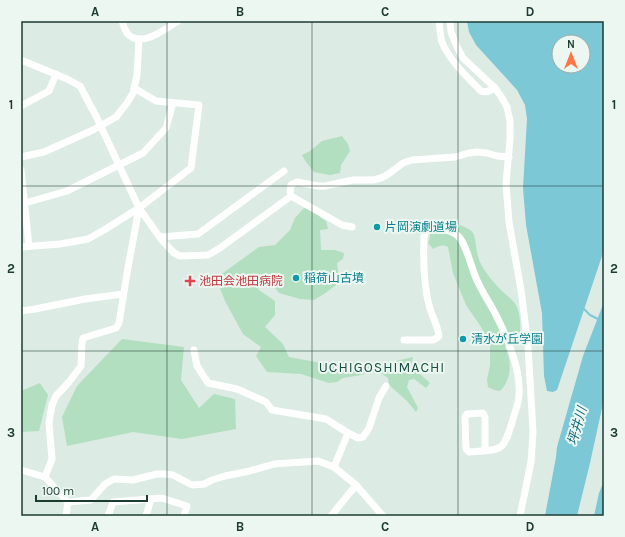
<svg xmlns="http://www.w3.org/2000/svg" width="625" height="537" font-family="Karla,'Noto Sans JP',sans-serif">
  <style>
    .green { fill: #b2dfbf }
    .water { fill: #7cc8d7; fill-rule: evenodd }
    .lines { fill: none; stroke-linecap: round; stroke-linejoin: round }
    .stream { stroke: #7cc8d7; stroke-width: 2 }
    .minor { stroke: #fff; stroke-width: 7 }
    .grid { fill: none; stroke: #1d3b33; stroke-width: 1; stroke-opacity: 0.55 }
    .culture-dot { fill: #0f9aa8; stroke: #edf7f2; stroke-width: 1.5 }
    .health-dot { fill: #e0444e; stroke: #edf7f2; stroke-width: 1.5 }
    .labels { text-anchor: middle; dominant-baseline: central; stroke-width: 4; stroke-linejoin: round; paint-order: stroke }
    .culture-label { font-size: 12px; fill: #0d838f; stroke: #edf7f2; text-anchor: start }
    .health-label { font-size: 12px; fill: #be3a42; stroke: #edf7f2; text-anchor: start }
    .water-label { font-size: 13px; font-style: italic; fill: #11697d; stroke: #edf7f2 }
    .quarter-label { font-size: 14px; letter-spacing: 1px; fill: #174f42; stroke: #edf7f2 }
    .neatline { fill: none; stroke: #1d3b33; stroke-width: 1.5 }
    .grid-label { font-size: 13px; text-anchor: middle; font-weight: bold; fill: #1d3b33 }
  </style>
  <rect width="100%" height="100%" fill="#dcebe4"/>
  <g class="green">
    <path d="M342 136 348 144 350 151 341 165 340 173 330 175 314 172 306 162 302 155 310 151 322 141Z"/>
    <path d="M304 208 316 212 321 218 326 221 328 229 320 230 321 250H335L344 253 343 259 337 263 339 279 336 285 324 294 314 300 300 299 279 293 265 275 254 279 259 290 275 301V315L265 327 283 344 289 357 337 366 343 361 352 362 363 364 388 365 396 361 413 357 411 365 421 375 430 383 426 388 414 379 409 380 407 387 418 408 416 412 407 401 389 385 388 378 381 373 368 372 361 375 343 378 337 382 329 383 301 374 267 372 256 356 261 347 243 334 225 301 216 278 259 247 275 245 290 230 295 218Z"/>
    <path d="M429 219C440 220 467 224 473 233 476 238 476 254 480 262 484 271 492 280 498 287 504 294 516 301 518 310 521 319 520 332 520 341L518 345 512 343 505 347C512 361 512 379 500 391L494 390 488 387 487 380 490 365V345L481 327 466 305 453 273 448 247C442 244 439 246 433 249L428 243 430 237V233L420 230V228L423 223Z"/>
    <path d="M122 339 184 347 181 380 199 408 214 394 235 399 236 429 182 439 133 432 67 446 62 417 77 386Z"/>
    <path d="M40 383 48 395 39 431 21 432V391Z"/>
  </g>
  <g class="water">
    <path d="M467 21H604V250L557 390 553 392 547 391 544 376 542 313 526 225 523 188 527 119 525 105 517 90 476 45 469 32ZM559 42H583V66H559Z"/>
    <path d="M604 302V399L590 463 577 516H545L556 457 557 447 583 356Z"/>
    <path d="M604 481V516H594L599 493Z"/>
  </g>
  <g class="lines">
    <path class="stream" d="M583 308 590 315 604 322"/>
    <g class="minor">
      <path d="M122 21C123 25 125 30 127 33 140 49 166 29 178 21"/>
      <path d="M439 21C440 28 440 36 442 42 449 60 468 78 481 91 486 93 490 91 495 88"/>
      <path d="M450 21 451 32 457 47 463 58 495 88 502 98 507 107 510 121V139L506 184 509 222 521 290 528 346 533 432 531 462 520 516"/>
      <path d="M21 60 67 79 80 86 96 116 139 208 161 239 174 253 180 256 208 255 220 248 291 196 290 191 291 185 297 182 318 186H325L353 180H373L381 178 387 175 403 163 412 160 455 157 469 153 477 152 487 153 497 156 509 157"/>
      <path d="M21 106 49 91 56 74"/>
      <path d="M21 157 44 152 93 130 116 117 127 103 133 93 137 75 139 39"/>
      <path d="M21 170 29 246"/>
      <path d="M291 196 342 225 352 227"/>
      <path d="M21 203H25L67 191 143 153 166 128 173 103"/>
      <path d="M160 237 198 234 284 171"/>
      <path d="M21 247 60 244 88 239 104 230 139 208 191 168 199 105 156 101 134 88"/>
      <path d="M21 311 35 309 85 299 123 294"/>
      <path d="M404 340H433L437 338 439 336C438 326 433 318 430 309 423 285 423 260 424 236L426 231C437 227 449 229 458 236 466 243 471 267 476 278 481 290 489 302 496 315 507 337 521 370 519 395 519 403 515 411 513 419 503 453 503 449 469 452L466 449 465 417 467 414 483 413 485 417V451"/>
      <path d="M194 350 197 366 208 383 237 389 266 402 272 410 326 419 348 433 334 467"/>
      <path d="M348 433 358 438 363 437 369 428 379 398 386 386"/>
      <path d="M21 470 45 477 68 502 91 500 105 484 114 479 133 480 157 474H164L173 475 192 485 204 484 212 480 225 476 250 471 274 464 318 461 334 467 356 485 383 516"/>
      <path d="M45 477 52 459 49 423 52 405 56 396 69 382 81 366 82 342 83 338 116 328 119 323 127 273 139 208"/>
      <path d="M66 516 68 502"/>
      <path d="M108 516 113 502 162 498 187 506 184 516"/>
      <path d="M146 516 151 499"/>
      <path d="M331 516 356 485"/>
    </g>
  </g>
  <path class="grid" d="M167 21V516M312 21V516M458 21V516M21 186H604M21 351H604"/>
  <g class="culture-dot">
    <circle cx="377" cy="227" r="4"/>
    <circle cx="296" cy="278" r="4"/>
    <circle cx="463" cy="339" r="4"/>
  </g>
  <path class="health-dot" d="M188 275h4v4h4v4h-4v4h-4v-4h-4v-4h4z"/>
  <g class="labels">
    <g class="culture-label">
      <text x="385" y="227">片岡演劇道場</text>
      <text x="304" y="278">稲荷山古墳</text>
      <text x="471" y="339">清水が丘学園</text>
    </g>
    <g class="health-label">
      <text x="199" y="281">池田会池田病院</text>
    </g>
    <g class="water-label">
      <text transform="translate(577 426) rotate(-74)">坪井川</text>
    </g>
    <g class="quarter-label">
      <text x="382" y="367">UCHIGOSHIMACHI</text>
    </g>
  </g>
  <rect width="625" height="537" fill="none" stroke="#edf7f2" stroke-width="44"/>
  <g transform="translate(571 54)"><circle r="19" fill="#edf7f2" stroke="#9aaca6"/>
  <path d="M0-3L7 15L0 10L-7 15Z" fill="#ff7646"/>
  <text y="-6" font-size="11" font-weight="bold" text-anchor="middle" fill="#1d3b33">N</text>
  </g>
  <path d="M36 495v6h111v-6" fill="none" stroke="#1d3b33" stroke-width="2"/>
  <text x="42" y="495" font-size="12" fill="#1d3b33" stroke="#edf7f2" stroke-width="3" paint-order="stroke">100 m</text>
  <rect x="22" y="22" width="581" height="493" class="neatline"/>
  <g class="grid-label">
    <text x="95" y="16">A</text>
    <text x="240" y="16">B</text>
    <text x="385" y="16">C</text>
    <text x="530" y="16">D</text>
    <text x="11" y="109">1</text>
    <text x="614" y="109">1</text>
    <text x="11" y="273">2</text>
    <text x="614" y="273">2</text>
    <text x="11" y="437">3</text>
    <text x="614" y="437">3</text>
    <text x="95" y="531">A</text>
    <text x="240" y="531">B</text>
    <text x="385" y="531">C</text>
    <text x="530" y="531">D</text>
  </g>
</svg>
